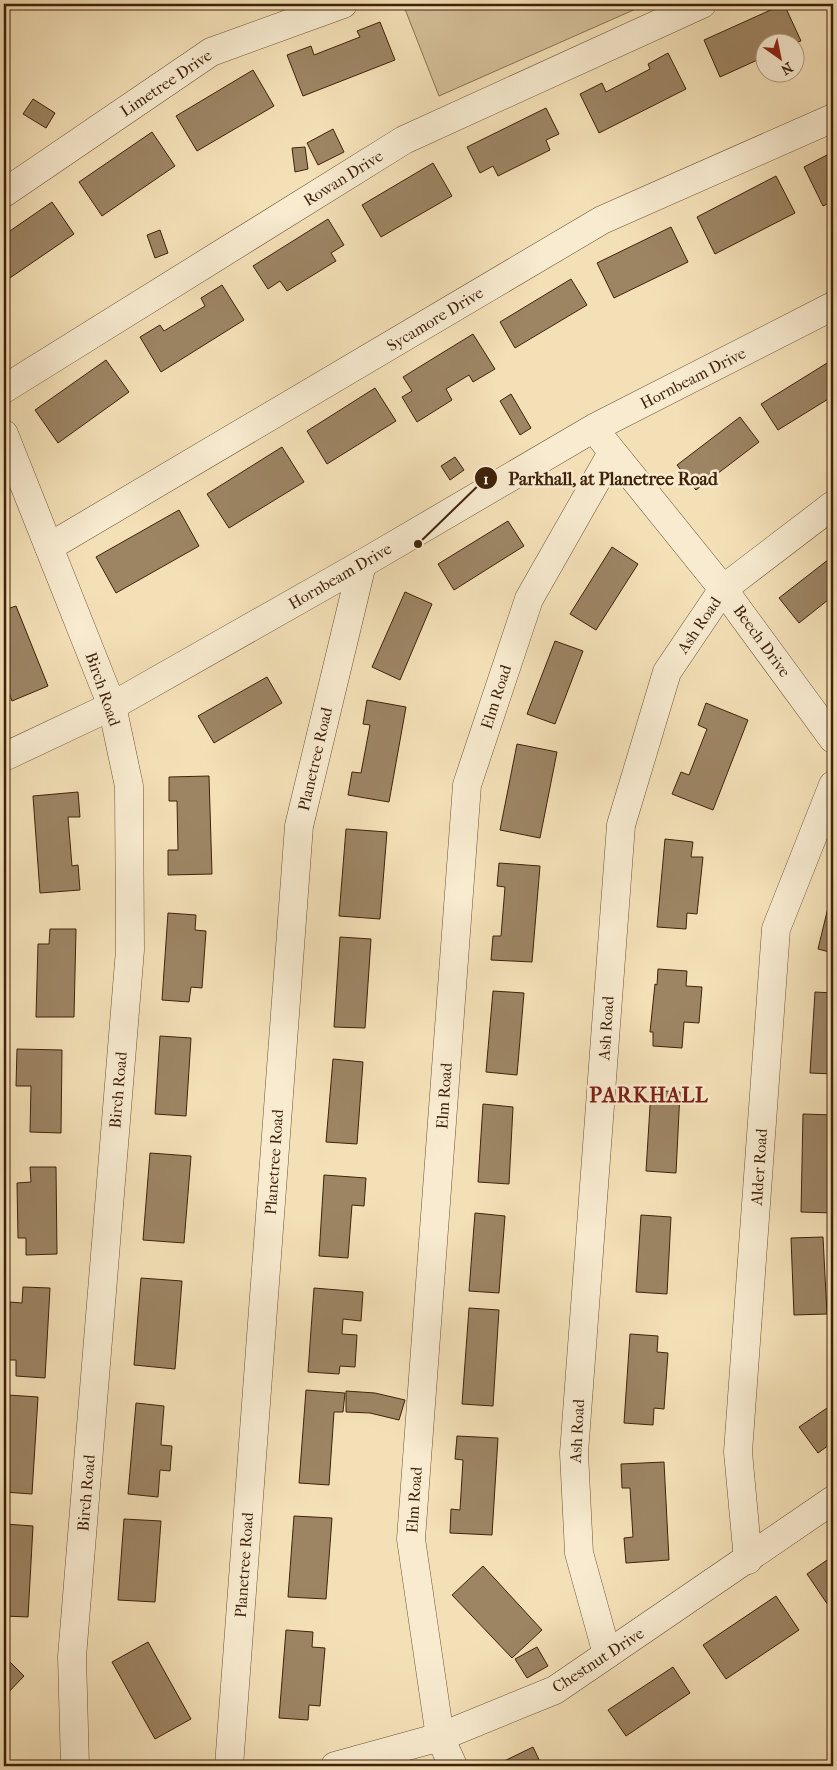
<svg xmlns="http://www.w3.org/2000/svg" width="837" height="1770" font-family="'IM FELL French Canon',serif">
  <style>
    .green { fill: #d5c09a; stroke: #8a7152 }
    .building { fill: #9d8564; stroke: #3f220a }
    .lines { fill: none; stroke-linecap: round; stroke-linejoin: round }
    .minor-casing { stroke: #6c5235; stroke-width: 29 }
    .minor { stroke: #f8ebd0; stroke-width: 28 }
    .labels { text-anchor: middle; dominant-baseline: central; stroke-width: 5; stroke-linejoin: round; paint-order: stroke }
    .street-label { font-size: 16px; fill: #3f220a; stroke: #f8ebd0 }
    .district-label { font-size: 21px; font-weight: bold; letter-spacing: 1px; fill: #7a1f14; stroke: #f8ebd0 }
    .leader { fill: none; stroke: #3f220a; stroke-width: 2 }
    .callout-dot { fill: #3f220a; stroke: #f8ebd0; stroke-width: 2 }
    .mark-label { font-size: 15px; text-anchor: middle; font-weight: bold; fill: #fff }
    .callout-label { font-size: 18px; text-anchor: middle; font-weight: bold; fill: #3f220a; stroke: #f8ebd0; stroke-width: 5; stroke-linejoin: round; paint-order: stroke }
  </style>
  <rect width="100%" height="100%" fill="#f4e0b7"/>
  <filter id="stains"><feTurbulence type="fractalNoise" baseFrequency=".004" numOctaves="4"/><feColorMatrix values="0 0 0 0 .2 0 0 0 0 .09 0 0 0 0 .02 0 0 0 .5 -.17"/></filter>
  <radialGradient id="worn" r=".72"><stop offset=".6" stop-color="#630" stop-opacity="0"/><stop offset="1" stop-color="#630" stop-opacity=".3"/></radialGradient>
  <path class="green" d="M403 4H647L439 96Z"/>
  <g class="building">
    <path d="M784 4 801 41 794 43 764 42V57L720 77 704 40Z"/>
    <path d="M380 22 395 60 303 96 287 55 311 46 314 55 360 37 357 31Z"/>
    <path d="M668 53 686 89 599 133 580 94 602 83 606 92 650 69 648 64Z"/>
    <path d="M253 70 274 106 197 151 176 116Z"/>
    <path d="M33 99 55 113 46 128 23 114Z"/>
    <path d="M546 108 559 134 546 140 550 150 498 176 493 166 480 173 467 147Z"/>
    <path d="M333 129 344 152 318 165 307 143Z"/>
    <path d="M152 132 175 166 102 216 79 182Z"/>
    <path d="M305 147 308 169 295 172 292 148Z"/>
    <path d="M827 155 832 164H833V201L823 206 804 167Z"/>
    <path d="M433 163 452 196 381 237 362 205Z"/>
    <path d="M776 176 795 213 715 254 697 217Z"/>
    <path d="M52 202 74 234 4 282V235Z"/>
    <path d="M328 219 344 245 331 253 336 261 287 291 280 281 268 289 253 266Z"/>
    <path d="M671 227 688 262 614 298 597 263Z"/>
    <path d="M160 230 168 253 155 258 147 235Z"/>
    <path d="M571 279 587 305 515 348 500 322Z"/>
    <path d="M222 285 244 320 161 372 140 337 160 325 164 331 205 306 201 298Z"/>
    <path d="M473 334 495 369 473 382 469 375 446 389 452 400 417 422 402 397 412 391 403 377Z"/>
    <path d="M106 360 129 392 58 443 35 410Z"/>
    <path d="M832 360 833 363V396L778 430 761 404Z"/>
    <path d="M375 388 396 421 327 464 307 431Z"/>
    <path d="M511 394 531 428 520 435 500 401Z"/>
    <path d="M740 417 759 442 696 490 677 465Z"/>
    <path d="M282 447 304 482 229 528 207 494Z"/>
    <path d="M455 457 464 470 450 480 441 466Z"/>
    <path d="M179 510 199 546 116 593 96 557Z"/>
    <path d="M508 521 524 546 454 590 438 564Z"/>
    <path d="M612 547 638 564 596 630 570 614Z"/>
    <path d="M833 556V596L799 623 779 598Z"/>
    <path d="M405 592 432 604 400 680 372 667Z"/>
    <path d="M16 606 48 686 12 701 4 680V610Z"/>
    <path d="M555 641 583 651 555 724 527 714Z"/>
    <path d="M267 677 282 703 214 743 198 716Z"/>
    <path d="M367 700 406 707 389 802 348 795 352 772 361 773 370 725 363 724Z"/>
    <path d="M706 703 748 720 713 810 672 794 681 772 689 775 707 729 698 725Z"/>
    <path d="M517 744 557 752 540 838 500 830Z"/>
    <path d="M209 776 212 874 168 875V850H178L177 801H169V777Z"/>
    <path d="M78 792 80 817H68L72 866 78 865 80 890 40 893 33 796Z"/>
    <path d="M346 829 387 832 380 919 339 916Z"/>
    <path d="M665 839 693 842 691 857H703L697 914 687 913 686 929 657 927Z"/>
    <path d="M499 863 540 866 532 962 491 960 493 936H501L505 887 497 886Z"/>
    <path d="M833 887V953L818 949Z"/>
    <path d="M168 913 196 915 195 930 206 931 202 988 191 987 189 1002 162 1000Z"/>
    <path d="M50 929H76L74 1017H36L38 944H49Z"/>
    <path d="M340 937 371 939 365 1028 334 1027Z"/>
    <path d="M658 969 687 971 686 986 702 987 699 1023 684 1022 682 1048 653 1046V1032H650L655 984 657 985Z"/>
    <path d="M493 991 524 993 517 1075 486 1072Z"/>
    <path d="M815 992 833 993V1074L810 1073Z"/>
    <path d="M160 1036 191 1038 186 1116 155 1114Z"/>
    <path d="M17 1049 62 1050 61 1133 30 1132 31 1086H16Z"/>
    <path d="M333 1059 363 1062 357 1144 326 1142Z"/>
    <path d="M651 1090 680 1092 676 1173 646 1171Z"/>
    <path d="M483 1104 513 1107 509 1184 478 1182Z"/>
    <path d="M803 1114 833 1115V1213L801 1212Z"/>
    <path d="M150 1153 191 1156 184 1243 143 1240Z"/>
    <path d="M30 1167H56L57 1254 26 1255V1238H18L17 1183 31 1182Z"/>
    <path d="M324 1175 366 1178 364 1206 352 1205 348 1258 319 1256Z"/>
    <path d="M475 1213 505 1216 499 1293 469 1291Z"/>
    <path d="M641 1215 671 1217 667 1294 636 1292Z"/>
    <path d="M823 1237 827 1314 794 1315 791 1238Z"/>
    <path d="M141 1278 182 1281 175 1369 134 1365Z"/>
    <path d="M23 1287 50 1288 45 1378 16 1376V1360H7L10 1302 22 1303Z"/>
    <path d="M314 1288 363 1292 361 1321 343 1319 342 1334 357 1335 355 1367 340 1366 339 1374 308 1372Z"/>
    <path d="M469 1308 499 1310 493 1406 462 1404Z"/>
    <path d="M630 1334 658 1336 657 1352 668 1353 664 1409 654 1408 653 1425 624 1423Z"/>
    <path d="M306 1390 345 1393 343 1412H334L329 1485 299 1483Z"/>
    <path d="M346 1391 375 1393 405 1400 399 1420 370 1413 346 1412Z"/>
    <path d="M8 1395 38 1397 32 1494 4 1492V1461Z"/>
    <path d="M136 1403 164 1406 161 1445 172 1446 170 1471 160 1470 158 1497 128 1494Z"/>
    <path d="M833 1404V1442L818 1453 799 1427Z"/>
    <path d="M457 1436 498 1438 492 1535 450 1533 451 1509 460 1510 463 1460 455 1459Z"/>
    <path d="M664 1462 669 1560 626 1563 624 1538 633 1537 630 1488H622L621 1464Z"/>
    <path d="M294 1516 332 1518 326 1599 288 1597Z"/>
    <path d="M124 1519 161 1521 155 1602 118 1600Z"/>
    <path d="M5 1524 33 1526 28 1617 4 1616Z"/>
    <path d="M833 1556V1606L830 1608 807 1574Z"/>
    <path d="M483 1566 542 1630 512 1658 452 1595Z"/>
    <path d="M776 1596 799 1630 726 1679 703 1645Z"/>
    <path d="M286 1630 313 1632 312 1647 325 1648 320 1706 309 1705 308 1720 279 1718Z"/>
    <path d="M148 1642 191 1719 155 1739 112 1662Z"/>
    <path d="M537 1647 548 1666 527 1678 515 1659Z"/>
    <path d="M4 1656 24 1676 4 1697Z"/>
    <path d="M673 1667 690 1693 626 1736 608 1710Z"/>
    <path d="M533 1747 542 1766H496V1765Z"/>
  </g>
  <g class="lines">
    <g class="minor-casing">
      <g id="minor">
        <path d="M4 193 211 52 343 4"/>
        <path d="M4 389 404 140 702 4"/>
        <path d="M4 434 112 706 129 786 130 950 72 1657 75 1766"/>
        <path d="M602 439 723 589 833 739"/>
        <path d="M49 547 602 220 833 118"/>
        <path d="M4 757 112 706 362 564 594 428 833 306"/>
        <path d="M748 1560 738 1452 776 929 833 785"/>
        <path d="M607 1654 579 1553 574 1453 621 825 667 672 723 589 833 505"/>
        <path d="M229 1766 299 826 362 564"/>
        <path d="M335 1766 440 1737 555 1690 833 1500"/>
        <path d="M453 1766 440 1737 411 1539 467 785 529 599 612 453"/>
      </g>
    </g>
    <use href="#minor" class="minor"/>
  </g>
  <g class="labels">
    <g class="street-label">
      <text transform="translate(166 83) rotate(-34)">Limetree Drive</text>
      <text transform="translate(343 178) rotate(-32)">Rowan Drive</text>
      <text transform="translate(435 319) rotate(-31)">Sycamore Drive</text>
      <text transform="translate(693 378) rotate(-27)">Hornbeam Drive</text>
      <text transform="translate(340 576) rotate(-30)">Hornbeam Drive</text>
      <text transform="translate(699 625) rotate(-56)">Ash Road</text>
      <text transform="translate(762 641) rotate(54)">Beech Drive</text>
      <text transform="translate(103 689) rotate(71)">Birch Road</text>
      <text transform="translate(496 697) rotate(-72)">Elm Road</text>
      <text transform="translate(315 759) rotate(-77)">Planetree Road</text>
      <text transform="translate(606 1028) rotate(-86)">Ash Road</text>
      <text transform="translate(118 1090) rotate(-85)">Birch Road</text>
      <text transform="translate(444 1096) rotate(-86)">Elm Road</text>
      <text transform="translate(274 1162) rotate(-86)">Planetree Road</text>
      <text transform="translate(759 1167) rotate(-86)">Alder Road</text>
      <text transform="translate(577 1431) rotate(-87)">Ash Road</text>
      <text transform="translate(86 1493) rotate(-85)">Birch Road</text>
      <text transform="translate(414 1500) rotate(-86)">Elm Road</text>
      <text transform="translate(244 1565) rotate(-86)">Planetree Road</text>
      <text transform="translate(598 1660) rotate(-33)">Chestnut Drive</text>
    </g>
    <g class="district-label">
      <text x="649" y="1095">PARKHALL</text>
    </g>
  </g>
  <path class="leader" d="M418 544L486 478"/>
  <g class="callout-dot">
    <circle cx="418" cy="544" r="5"/>
    <circle cx="486" cy="478" r="12"/>
  </g>
  <g class="mark-label">
    <text x="486" y="484">1</text>
  </g>
  <g class="callout-label">
    <text x="613" y="485">Parkhall, at Planetree Road</text>
  </g>
  <rect width="837" height="1770" fill="none" stroke="#f4e0b7" stroke-width="20"/>
  <rect x="5" y="5" width="827" height="1760" fill="none" stroke="#3f220a" stroke-width="2.5"/>
  <rect x="10" y="10" width="817" height="1750" fill="none" stroke="#3f220a"/>
  <g transform="translate(780 58) rotate(147)"><circle r="24" fill="#f8ebd0" stroke="#ae9b81"/>
  <path d="M0-4L9 19L0 12L-9 19Z" fill="#8f2418"/>
  <text y="-8" font-size="14" font-weight="bold" text-anchor="middle" fill="#3f220a">N</text>
  </g>
  <rect width="100%" height="100%" filter="url(#stains)"/>
  <rect width="100%" height="100%" fill="url(#worn)"/>
</svg>
